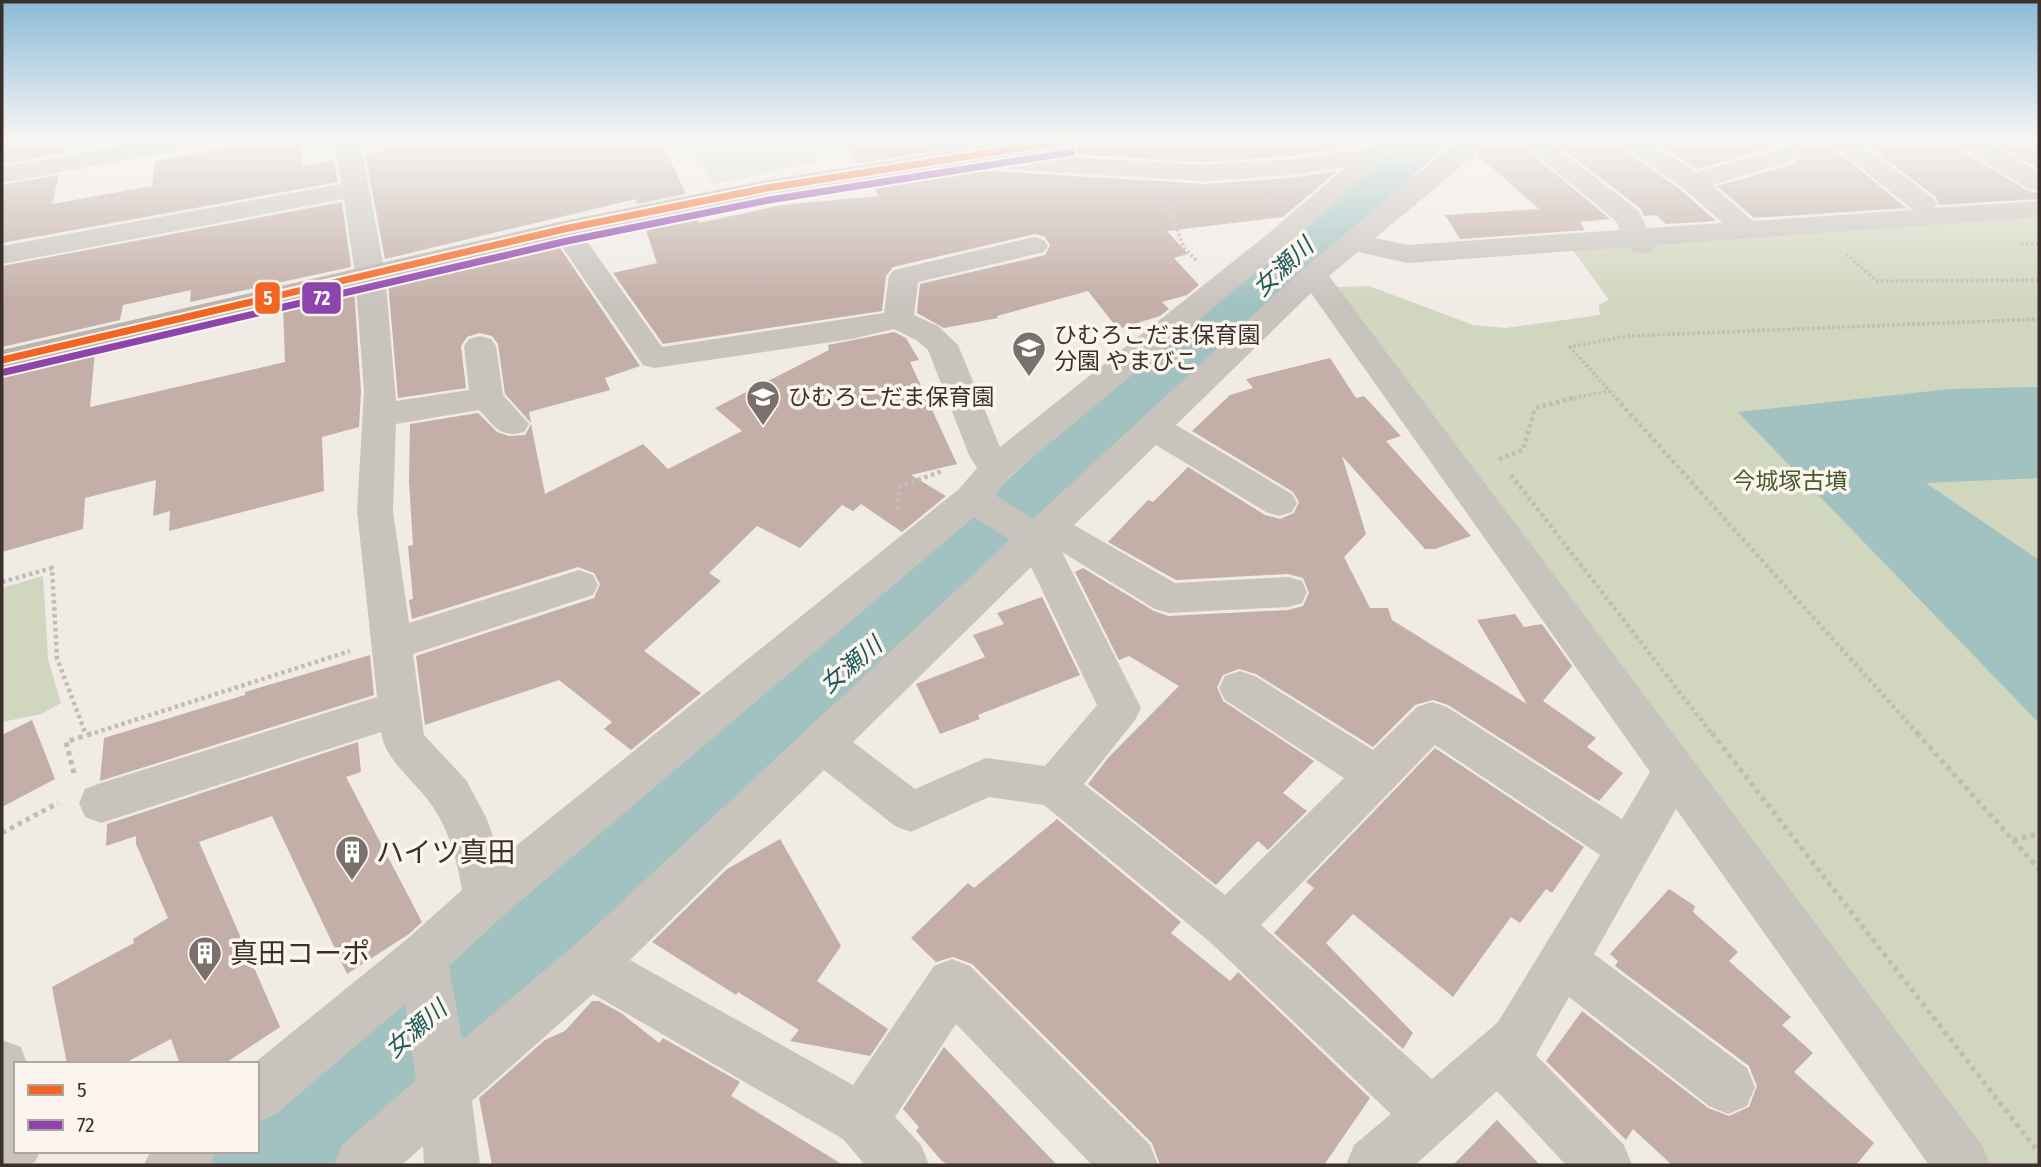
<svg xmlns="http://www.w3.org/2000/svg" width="2041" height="1167" font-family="'Fira Sans Condensed','Noto Sans JP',sans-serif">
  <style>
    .green { fill: #d1d6bf }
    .water { fill: #a1c2c1 }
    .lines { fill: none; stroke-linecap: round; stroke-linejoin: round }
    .river { fill: #a1c2c1; fill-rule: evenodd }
    .building { fill: #c3afa7 }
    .path-far2 { stroke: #c2bbb6; stroke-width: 3.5; stroke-dasharray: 2.5 2.5; stroke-linecap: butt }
    .path-far1 { stroke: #c2bbb6; stroke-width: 4.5; stroke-dasharray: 3.5 3.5; stroke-linecap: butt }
    .path { stroke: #c2bbb6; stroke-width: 5; stroke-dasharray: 4.5 4.5; stroke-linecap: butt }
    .minor { fill: #c9c3be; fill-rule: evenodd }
    .secondary { fill: #bab3ae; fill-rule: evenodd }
    .bus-1-casing { stroke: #fbf5ee; stroke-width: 11 }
    .bus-2-casing { stroke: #fbf5ee; stroke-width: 11 }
    .bus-1 { stroke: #f26522; stroke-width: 7 }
    .bus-2 { stroke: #8e44ad; stroke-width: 7 }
    .labels { text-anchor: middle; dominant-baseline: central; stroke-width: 7; stroke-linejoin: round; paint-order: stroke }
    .poi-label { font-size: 23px; fill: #3b302b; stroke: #fbf5ee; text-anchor: start }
    .park-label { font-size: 23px; fill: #4a5a2e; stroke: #fbf5ee }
    .water-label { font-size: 24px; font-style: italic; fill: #1f5a5e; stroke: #fbf5ee }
    .near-poi-label { font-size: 28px; fill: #3b302b; stroke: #fbf5ee; text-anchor: start }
    .line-badge { stroke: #fbf5ee; stroke-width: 2.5 }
    .badge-label { font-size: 19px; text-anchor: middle; font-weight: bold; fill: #fff }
  </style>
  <rect width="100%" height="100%" fill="#f0ebe5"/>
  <g class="green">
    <path d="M690 140H806L819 161 713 184Z"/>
    <path d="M2039 215V1165H1990L1335 287 1369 286 1473 325 1505 328 1600 315 1599 305 1609 300 1570 246Z"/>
    <path d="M43 576 48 659 61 703 41 714 2 722V588Z"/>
  </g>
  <path class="water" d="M2039 387V478L1926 483 2039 560V723L1738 412 1950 389Z"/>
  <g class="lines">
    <path class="river" d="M1389 140H1446L1439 151 912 662 516 1009 343 1165H203L208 1151H257V1093L444 937 854 616Z"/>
  </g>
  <g class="building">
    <path d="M2 140H68L65 153 2 164Z"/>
    <path d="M271 140H302V166L334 160 338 182 2 243V185L59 175 52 204 152 186 155 161Z"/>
    <path d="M401 140H661L686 194 637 204 636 199 385 259 365 154 383 151 382 144Z"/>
    <path d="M843 140H1004L858 163Z"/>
    <path d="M1086 140H1374L1367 145 1290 156 1205 162 1053 153 1080 147Z"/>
    <path d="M1488 140H1515L1610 219 1580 222 1585 230 1460 239 1445 215 1539 209 1477 154Z"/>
    <path d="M1551 140H1614L1620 147 1681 190 1716 221 1666 224 1656 215 1644 216 1641 209Z"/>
    <path d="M1652 140H1824L1906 208 1754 218 1717 186 1795 164 1800 156 1796 148 1784 144 1697 169Z"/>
    <path d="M1860 140H1949L1955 147 2028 191 2039 193V199L1939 205 1935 196Z"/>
    <path d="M1989 140H2039V169Z"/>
    <path d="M956 169 1205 184 1290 178 1337 171 1283 217 1167 231 1188 254 1174 258 1199 285 1187 295 1162 302 1169 309 1160 316 1118 329 1088 291 997 316 998 318 944 328 917 313 920 284 1045 255 1050 245 1045 237 1035 234 893 267 886 276 882 311 663 344 613 273 657 263 644 224 695 213 699 223 782 205 879 196 870 182Z"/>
    <path d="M342 202 351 267 190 302 191 290 123 305 120 320 2 347V266Z"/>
    <path d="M556 242 640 366 605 378 610 390 529 412 531 423 505 394 498 344 492 336 479 333 467 337 461 346 466 388 398 398 388 281Z"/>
    <path d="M354 290 361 391 359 427 322 437 324 491 169 531 170 511 153 516 156 480 85 498 83 529 2 552V372L95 351 90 407 285 362 283 306Z"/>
    <path d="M894 332 906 338 919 360 910 362 957 464 911 475 946 496 902 532 861 504 853 511 842 505 800 548 757 526 709 573 721 581 644 651 701 693 631 750 604 729 612 722 559 680 425 725 416 656 594 598 600 584 594 573 578 567 412 619 409 600 413 599 408 546 413 545 409 481 410 424 478 413 497 432 509 436 525 435 531 424 545 494 643 444 668 469 742 431 715 408 829 350 828 345Z"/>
    <path d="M1330 358 1356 398 1364 396 1401 436 1386 441 1471 536 1435 549H1425L1342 456 1366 534 1344 557 1370 608H1388L1392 620 1527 704 1477 620 1515 614 1524 627 1542 624 1572 666 1543 701 1596 738 1587 747 1623 773 1599 801 1448 705 1433 700 1415 705 1373 747 1256 674 1239 669 1223 675 1217 687 1223 701 1314 761 1283 793 1307 811 1268 850 1258 841 1216 885 1088 784 1108 758 1179 686 1129 656 1119 660 1075 572 1083 568 1154 611 1168 616 1288 610 1303 606 1309 593 1303 578 1288 574 1176 580 1108 542 1148 500 1153 502 1188 467 1265 515 1280 519 1294 513 1299 502 1293 492 1192 431 1230 395 1253 388 1246 379Z"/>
    <path d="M1042 597 1080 675 978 715 980 719 940 734 916 684 985 657 973 635 1004 624 997 613Z"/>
    <path d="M370 655 374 695 100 781 104 738 245 695V692Z"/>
    <path d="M32 720 55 779 2 807V735Z"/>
    <path d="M358 742 361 772 346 777 422 922 409 934 347 974 272 816 199 842 280 1027 224 1064H180L171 1039 123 1064H67L52 987 134 943 133 939 168 918 136 844V836L106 846 107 824Z"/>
    <path d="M1435 748 1584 847 1552 893 1546 889 1520 923 1511 917 1453 997 1353 914 1326 943 1413 1033 1403 1049 1274 933 1314 888 1306 882Z"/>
    <path d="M1057 819 1181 922 1171 933 1230 981 1238 972 1370 1098 1324 1165H1160L1152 1143 972 964 953 957 936 962 911 938 968 883 974 888Z"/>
    <path d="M780 839 841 946 817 981 888 1029 870 1056 790 1041 799 1030 738 992 736 995 652 942 727 869Z"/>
    <path d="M1669 889 1695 906 1693 912 1738 952 1729 961 1791 1017 1782 1025 1813 1053 1794 1072 1874 1143 1856 1165H1672L1633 1129 1626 1140 1546 1061 1582 1011 1708 1108 1729 1116 1749 1107 1757 1086 1749 1066 1615 966 1618 961 1610 954Z"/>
    <path d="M592 1001H599L621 1013 659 1043 663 1038 740 1082 731 1096 843 1165H492L479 1098 545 1040 565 1031Z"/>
    <path d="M944 1047 1057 1165H948L941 1160 916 1131 919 1127 903 1109Z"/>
    <path d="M1497 1120 1540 1165H1453Z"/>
  </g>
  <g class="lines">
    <g class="path-far2">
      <path d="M1166 201 1184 248 1197 261"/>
      <path d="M2021 244H2039"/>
      <path d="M1846 254 1877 281 2039 280"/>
      <path d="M1564 400 1609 391"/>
      <path d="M1618 400 1570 347 1627 336 2039 319"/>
    </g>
    <g class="path-far1">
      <path d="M1616 398 1919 735"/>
      <path d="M1499 459 1523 450 1535 408 1573 398"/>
      <path d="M1511 475 1713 735"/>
      <path d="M898 509 899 487 942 471"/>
      <path d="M2 582 52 568 57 658 86 735"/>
      <path d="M88 735 350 651"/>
    </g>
    <g class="path">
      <path d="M1712 733 2039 1153"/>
      <path d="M1917 733 2039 869"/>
      <path d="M74 773 66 742 93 733"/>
      <path d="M2 833 58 803"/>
      <path d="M2013 840 2039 834"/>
    </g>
    <g class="minor">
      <path d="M149 140H204L200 145 191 148 2 183V167Z"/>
      <path d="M334 140H360L385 274 396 401 469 390 464 346 469 339 480 336 491 339 496 346 503 395 529 424 524 432C500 439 495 426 479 410L396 424 393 511 409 623 579 570 593 575 598 585 593 595 413 654 424 735 466 780 486 817 501 858 959 489 977 468 969 455 928 350 916 340 894 329 852 339 654 368 643 365 550 229 554 223 564 221 574 223 662 347 884 313 889 276 894 270 1034 237 1044 240 1048 246 1044 252 918 282 914 315 938 326 958 345 1000 447 1264 237 1346 167 1290 175 1205 181 953 166 944 164 940 158 944 152 953 150 1205 165 1290 159 1368 148 1378 140H1406L1284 249 1008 478 995 495 1033 519 1303 269 1458 140H1485L1470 159 1375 238 1408 245 1620 230 1616 221 1518 140H1547L1639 211 1647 228 1723 223 1683 188 1621 145 1617 140H1647L1697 172 1785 147 1794 149 1798 155 1794 161 1712 185 1753 221 1913 210 1827 140H1856L1933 198 1937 204 1934 208 2039 201V217L1656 245 1652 251 1642 254 1632 251 1629 247 1408 263 1358 252 1329 276 1982 1145 1990 1165H1929L1676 809 1594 954 1747 1068 1755 1087 1747 1106 1728 1114 1709 1106 1569 997 1536 1055 1624 1145 1632 1165H1566L1497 1091 1415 1165H1346L1354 1145 1391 1114 1210 942 1044 805 989 797 911 832 895 826 824 770 630 960 853 1085 934 966 952 959 970 966 1150 1145 1158 1165H1092L956 1024 895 1117 921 1145 929 1165H865L843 1139 593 994 472 1101 480 1165H424L423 1146 402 1165H334L342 1145 416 1080 405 1004 276 1114 257 1122V1064H253L406 940 462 890C457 861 450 832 433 807 417 782 385 762 381 732L101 823 85 817 79 803 85 789 101 783 377 697 357 511 364 391 355 274 344 199 2 264V246L341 184ZM1311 293 1650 772 1622 819 1447 707 1432 702 1417 707 1373 750 1255 676 1240 671 1225 676 1219 688 1225 700 1344 778 1225 895 1084 784 1135 720 1141 708 1062 552 1155 609 1169 613 1288 607 1302 603 1307 592 1302 581 1288 577 1175 583 1074 525 1156 445 1266 512 1279 516 1292 512 1297 503 1292 494 1176 425ZM974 517 1010 540 585 936 462 1040 449 966 505 914ZM1031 567 1097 705 1045 766 986 758 915 789 853 742ZM1435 745 1600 855 1498 1022 1432 1079 1261 925Z"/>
      <path d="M1952 140H1984L2039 172V191L2029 189 1956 145Z"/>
      <path d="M2 1040 21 1047 27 1064H16V1151H40L35 1162 28 1165 2 1164Z"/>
      <path d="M150 1151H216L211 1165H144Z"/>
    </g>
    <path class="secondary" d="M1021 140H1083L1079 145 1070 148 767 196 564 237 2 370V350L564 221 767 180Z"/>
    <g class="bus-1-casing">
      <path id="bus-1" d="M2 360 564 229 767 188 1070 140"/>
    </g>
    <g class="bus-2-casing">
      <path id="bus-2" d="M5 372 567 241 769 200 1072 152"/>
    </g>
    <use href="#bus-1" class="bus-1"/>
    <use href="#bus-2" class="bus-2"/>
  </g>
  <linearGradient id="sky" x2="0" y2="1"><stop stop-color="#8bbad8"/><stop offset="0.46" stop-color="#f8f6f3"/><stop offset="1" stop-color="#f8f6f3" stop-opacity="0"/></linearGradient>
  <rect width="2041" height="303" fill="url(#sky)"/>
  <defs>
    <g id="school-pin" transform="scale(1.75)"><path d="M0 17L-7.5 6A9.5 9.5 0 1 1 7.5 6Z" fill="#7a716c" stroke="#fbf5ee"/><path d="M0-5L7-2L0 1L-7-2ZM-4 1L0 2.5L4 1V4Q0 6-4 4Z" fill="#fff"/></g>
    <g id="building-pin" transform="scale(1.75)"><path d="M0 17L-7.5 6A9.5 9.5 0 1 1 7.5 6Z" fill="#7a716c" stroke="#fbf5ee"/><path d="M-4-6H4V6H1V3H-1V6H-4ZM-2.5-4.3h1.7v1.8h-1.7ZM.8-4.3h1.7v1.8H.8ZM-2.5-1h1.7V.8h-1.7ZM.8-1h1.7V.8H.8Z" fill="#fff"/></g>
  </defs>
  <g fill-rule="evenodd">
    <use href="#school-pin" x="1029" y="348"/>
    <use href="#school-pin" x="763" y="397"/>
    <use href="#building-pin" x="352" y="852"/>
    <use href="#building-pin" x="205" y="953"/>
  </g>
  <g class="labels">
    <g class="poi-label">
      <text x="1054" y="335">ひむろこだま保育園<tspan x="1054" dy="26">分園 やまびこ</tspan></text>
      <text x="788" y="397">ひむろこだま保育園</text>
    </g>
    <g class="park-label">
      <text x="1790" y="481">今城塚古墳</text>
    </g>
    <g class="water-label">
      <text transform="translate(1283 267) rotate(-43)">女瀬川</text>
      <text transform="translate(851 665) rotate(-40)">女瀬川</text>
      <text transform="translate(416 1029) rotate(-41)">女瀬川</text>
    </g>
    <g class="near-poi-label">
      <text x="376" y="852">ハイツ真田</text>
      <text x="230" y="953">真田コーポ</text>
    </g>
  </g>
  <g class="line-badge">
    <rect x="254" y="281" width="27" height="34" rx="7" fill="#f26522"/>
    <rect x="301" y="281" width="41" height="34" rx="7" fill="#8e44ad"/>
  </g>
  <g class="badge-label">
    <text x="268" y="305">5</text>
    <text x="322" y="305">72</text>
  </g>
  <rect width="2041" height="1167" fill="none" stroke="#3b302b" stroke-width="7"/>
  <rect x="14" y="1062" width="245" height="91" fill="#fbf5ee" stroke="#aea6a0" stroke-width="2"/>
  <rect x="28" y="1085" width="35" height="10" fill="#f26522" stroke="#aea6a0" stroke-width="2"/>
  <text x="77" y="1097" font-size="21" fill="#3b302b">5</text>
  <rect x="28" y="1120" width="35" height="10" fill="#8e44ad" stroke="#aea6a0" stroke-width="2"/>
  <text x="77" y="1132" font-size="21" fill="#3b302b">72</text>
</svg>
